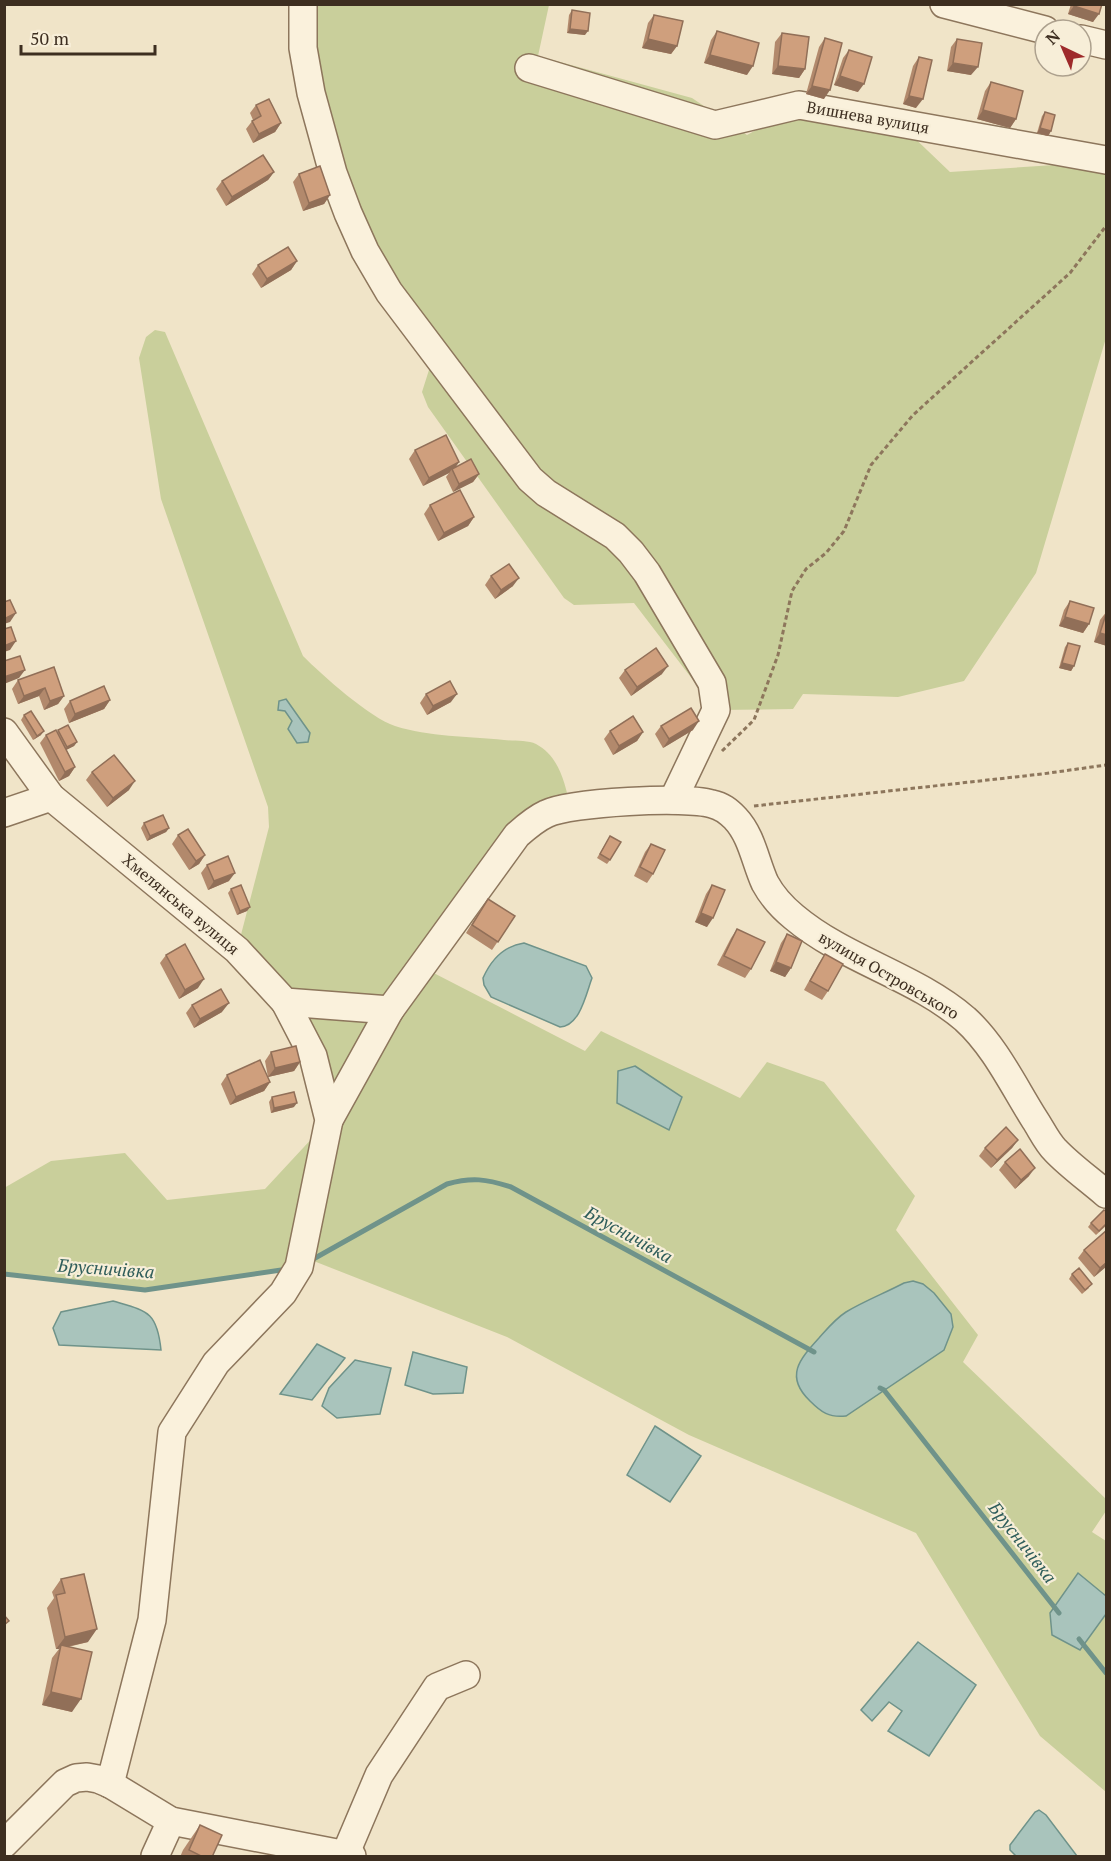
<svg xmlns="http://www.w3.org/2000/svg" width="1111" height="1861" font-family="'PT Serif',serif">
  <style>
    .green { fill: #c9cf9b }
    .water { fill: #a9c4bc; stroke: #6f938a; stroke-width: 1.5 }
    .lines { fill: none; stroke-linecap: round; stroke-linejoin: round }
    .stream { stroke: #6f938a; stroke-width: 5 }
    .minor-casing { stroke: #8d765c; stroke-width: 30 }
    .path { stroke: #8d765c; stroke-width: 3; stroke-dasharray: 4.5 3; stroke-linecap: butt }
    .minor { stroke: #faf1dc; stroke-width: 27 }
    .wall { fill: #b2896c }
    .shaded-wall { fill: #916f58 }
    .building { fill: #cf9f7d; stroke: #916f58; stroke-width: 1.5 }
    .labels { text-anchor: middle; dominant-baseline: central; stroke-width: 4.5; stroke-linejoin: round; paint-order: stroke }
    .street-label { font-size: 16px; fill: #3d2e20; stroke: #f7eed8 }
    .water-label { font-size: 18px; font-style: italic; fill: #2f5d5a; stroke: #f7eed8 }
  </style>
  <rect width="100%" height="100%" fill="#f0e4c8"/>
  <g class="green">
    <path d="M303 5H549L538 56 692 98 747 135 793 110 904 128 950 172 1054 165 1106 170V338L1036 573 964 681 898 697 803 694 793 709 716 710 634 603 574 605 564 598 428 407 422 392 435 351 365 251 302 24Z"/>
    <path d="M155 330 165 332 303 656C322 675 370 718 395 726 429 737 468 736 504 740 514 741 528 740 536 744 559 756 565 783 570 806L547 813 422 967 585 1051 601 1031 740 1098 767 1062 824 1082 915 1196 896 1230 978 1335 963 1362 1106 1499V1511L1092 1532 1106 1541V1792L1040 1736 916 1533 689 1435 507 1337 306 1258 299 1267 145 1290 5 1272 4 1188 51 1161 125 1153 167 1200 265 1189 329 1120 313 1056 237 950 269 827 268 807 161 499 139 358 146 337Z"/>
  </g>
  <g class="water">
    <path d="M286 699 310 733 308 742 297 743 288 729 292 721 285 711 278 710 279 701Z"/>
    <path d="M524 943 586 966 592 978C586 994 580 1026 560 1027L491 997 484 985 483 978C491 960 503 946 524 943Z"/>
    <path d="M635 1066 682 1097 669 1130 617 1103 618 1071Z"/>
    <path d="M913 1281 923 1284 934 1293 951 1314 953 1327 944 1350 846 1416C829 1418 821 1412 810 1401 784 1376 800 1359 819 1338 827 1329 835 1319 846 1312 864 1301 885 1293 904 1283Z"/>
    <path d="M113 1301C147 1311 157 1311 161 1350L59 1345 53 1328 61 1312Z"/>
    <path d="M317 1344 345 1358 312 1400 280 1394Z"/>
    <path d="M413 1352 467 1367 463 1393 433 1394 405 1385Z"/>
    <path d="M355 1360 391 1368 380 1414 337 1418 322 1406 329 1388Z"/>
    <path d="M655 1426 701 1456 670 1502 627 1475Z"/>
    <path d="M1078 1573 1106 1596V1614L1080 1650 1052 1635 1050 1613Z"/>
    <path d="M918 1642 976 1685 929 1756 888 1731 902 1711 889 1702 872 1721 861 1710Z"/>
    <path d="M1039 1810 1046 1815 1077 1856H1016L1010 1850V1845L1035 1812Z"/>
  </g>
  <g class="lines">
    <g class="stream">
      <path d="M308 1262 447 1184C472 1177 486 1179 511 1187L814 1352"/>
      <path d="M4 1274 145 1290 288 1269"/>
      <path d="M880 1388 884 1390 1059 1613"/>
      <path d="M1079 1639 1106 1673"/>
    </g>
    <g class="minor-casing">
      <g id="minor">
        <path d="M303 4V48L311 93 333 173 348 213 365 251 389 292 530 479 546 493 615 536 631 552 647 573 712 683 716 710 673 800"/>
        <path d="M944 4 1045 30"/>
        <path d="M1081 39 1106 45"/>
        <path d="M529 68 715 125 799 105 1106 160"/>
        <path d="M4 732 51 797 237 950 285 1002 390 1010"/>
        <path d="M4 813 51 797"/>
        <path d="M329 1120 390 1010 517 835C526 827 535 819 546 814 570 802 687 796 712 804 722 806 728 811 735 818 752 836 755 861 765 883 772 896 783 908 794 917 845 960 915 976 965 1019 995 1046 1014 1087 1035 1120 1041 1129 1047 1142 1055 1150 1070 1166 1090 1180 1106 1194"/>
        <path d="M110 1784 152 1620 172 1432 216 1363 283 1293 299 1267 329 1120 313 1056 285 1002"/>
        <path d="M4 1844 65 1783 76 1778 87 1777 98 1779 110 1784 171 1821 352 1856"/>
        <path d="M345 1855 379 1775 437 1687 466 1675"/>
        <path d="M155 1856 171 1821"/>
      </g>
    </g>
    <g class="path">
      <path d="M722 751 754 720 778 655 792 591 806 569 826 553 844 531 871 465 913 415 1070 273 1106 226"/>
      <path d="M754 806 1042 774 1106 765"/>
    </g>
    <use href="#minor" class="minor"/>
  </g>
  <g class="wall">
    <path d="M1071 4H1102L1093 22 1068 14Z"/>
    <path d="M572 10 585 35 567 33 569 15Z"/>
    <path d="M654 15 677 46 671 54 642 48 648 23Z"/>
    <path d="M717 31 747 75 704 63 711 40Z"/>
    <path d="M782 33 805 69 799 78 772 74 775 42Z"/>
    <path d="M825 38 824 99 806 94 819 47Z"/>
    <path d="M957 39 971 75 947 71 951 47Z"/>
    <path d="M849 50 858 92 834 85 843 58Z"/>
    <path d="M919 57 916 108 903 104 913 66Z"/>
    <path d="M991 82 1016 119 1010 128 977 119 985 91Z"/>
    <path d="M256 105 281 123 275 132 253 143 246 129 253 120 250 113Z"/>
    <path d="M1045 112 1051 131 1048 136 1037 133 1042 116Z"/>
    <path d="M274 172 268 180 226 206 216 189 222 181Z"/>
    <path d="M299 174 330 195 324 204 303 211 293 182Z"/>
    <path d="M297 261 291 270 261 288 252 274 258 265Z"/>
    <path d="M415 450 459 462 456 466 479 474 473 482 453 492 446 477 449 473 423 486 409 459Z"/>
    <path d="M430 505 474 517 468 526 438 541 424 514Z"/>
    <path d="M491 576 513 586 495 599 485 585Z"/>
    <path d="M1070 601 1089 624 1083 633 1059 626 1064 610Z"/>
    <path d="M1107 611V646L1094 642 1100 620Z"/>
    <path d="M1068 643 1074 666 1071 671 1059 668 1065 647Z"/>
    <path d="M54 667 64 696 58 704 44 710 39 696 18 704 12 689 18 680Z"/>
    <path d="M625 670 662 674 631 696 619 678Z"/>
    <path d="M426 694 451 702 427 715 420 703Z"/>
    <path d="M110 700 104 709 69 723 64 709 70 701Z"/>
    <path d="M24 715 41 735 33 740 21 720Z"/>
    <path d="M661 726 693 730 663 748 655 734Z"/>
    <path d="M58 730 77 742 74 746 66 750 75 767 69 776 59 781 40 743 46 735 57 732Z"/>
    <path d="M610 731 643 732 637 741 613 755 604 739Z"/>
    <path d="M92 772 129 790 107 807 86 780Z"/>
    <path d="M144 823 169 828 166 832 147 841 141 828Z"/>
    <path d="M178 835 205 855 199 864 189 870 172 844Z"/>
    <path d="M610 836V860L607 864 597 858Z"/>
    <path d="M651 844 653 874 647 883 634 876 645 852Z"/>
    <path d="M207 865 229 881 208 890 201 873Z"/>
    <path d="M712 885 707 927 695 922 706 894Z"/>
    <path d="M231 889 250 907 247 911 237 915 228 893Z"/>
    <path d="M482 907 515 916 492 950 466 933Z"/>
    <path d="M737 929 751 969 745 978 717 965 731 938Z"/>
    <path d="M787 934 791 968 785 977 770 971 781 943Z"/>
    <path d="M825 954 828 991 822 1000 804 990 819 963Z"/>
    <path d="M166 955 198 988 179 999 160 963Z"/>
    <path d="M192 1005 222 1012 194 1028 186 1013Z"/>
    <path d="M271 1052 300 1062 294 1071 268 1077 265 1061Z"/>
    <path d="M227 1075 270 1082 264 1091 230 1105 221 1084Z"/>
    <path d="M272 1097 294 1107 271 1113 269 1102Z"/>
    <path d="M1018 1140 1012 1148 991 1168 979 1156 985 1148Z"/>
    <path d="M1005 1162 1029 1176 1015 1189 999 1170Z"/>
    <path d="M1091 1223 1107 1225 1096 1235 1088 1227Z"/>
    <path d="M1107 1230V1266L1094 1277 1078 1258 1084 1250Z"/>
    <path d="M1072 1274 1089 1288 1082 1294 1069 1279Z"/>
    <path d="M61 1579 88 1642 68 1647 72 1712 42 1705 52 1658 59 1649H56L47 1608 54 1598 52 1592Z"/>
    <path d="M200 1825 212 1857H180L183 1850Z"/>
  </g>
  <g class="shaded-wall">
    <path d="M1074 6 1099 14 1093 22 1068 14Z"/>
    <path d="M570 29 588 31 585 35 567 33Z"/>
    <path d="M648 39 677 46 671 54 642 48Z"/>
    <path d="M710 55 753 66 747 75 704 63Z"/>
    <path d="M953 63 978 67 971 75 947 71Z"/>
    <path d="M778 66 805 69 799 78 772 74Z"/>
    <path d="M840 76 864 84 858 92 834 85Z"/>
    <path d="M812 86 830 90 824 99 806 94Z"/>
    <path d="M909 96 923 99 916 108 903 104Z"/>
    <path d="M983 110 1016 119 1010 128 977 119Z"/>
    <path d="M281 123 275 132 253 143 259 134Z"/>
    <path d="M1040 128 1051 131 1048 136 1037 133Z"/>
    <path d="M274 172 268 180 226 206 232 197Z"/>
    <path d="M330 195 324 204 303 211 309 203Z"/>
    <path d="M297 261 291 270 261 288 267 279Z"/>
    <path d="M459 462 453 471 452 469 449 473 423 486 429 478Z"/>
    <path d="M479 474 473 482 453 492 459 484Z"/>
    <path d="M474 517 468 526 438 541 444 533Z"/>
    <path d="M519 578 513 586 495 599 501 590Z"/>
    <path d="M16 613 10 622 4 624V619Z"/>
    <path d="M1065 617 1089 624 1083 633 1059 626Z"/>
    <path d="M1100 633 1107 635V646L1094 642Z"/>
    <path d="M16 641 10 650 4 652V646Z"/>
    <path d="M1062 663 1074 666 1071 671 1059 668Z"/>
    <path d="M668 666 662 674 631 696 637 687Z"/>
    <path d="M25 670 19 678 4 684V677Z"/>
    <path d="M45 688 39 696 18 704 24 696Z"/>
    <path d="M457 694 451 702 427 715 433 706Z"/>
    <path d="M64 696 58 704 44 710 50 701Z"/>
    <path d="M110 700 104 709 69 723 75 714Z"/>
    <path d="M699 721 693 730 663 748 669 739Z"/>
    <path d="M44 731 41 735 33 740 37 736Z"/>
    <path d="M643 732 637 741 613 755 619 746Z"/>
    <path d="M77 742 74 746 64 751 67 747Z"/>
    <path d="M75 767 69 776 59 781 65 772Z"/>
    <path d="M135 781 129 790 107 807 113 798Z"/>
    <path d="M169 828 166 832 147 841 150 836Z"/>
    <path d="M205 855 199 864 189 870 196 861Z"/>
    <path d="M235 873 229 881 208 890 214 881Z"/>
    <path d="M250 907 247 911 237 915 240 911Z"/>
    <path d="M701 913 713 918 707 927 695 922Z"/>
    <path d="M776 962 791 968 785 977 770 971Z"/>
    <path d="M204 979 198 988 179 999 185 990Z"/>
    <path d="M229 1003 222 1012 194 1028 200 1019Z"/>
    <path d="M300 1062 294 1071 268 1077 275 1068Z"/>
    <path d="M270 1082 264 1091 230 1105 236 1097Z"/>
    <path d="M297 1103 294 1107 271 1113 274 1108Z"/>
    <path d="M1018 1140 1012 1148 991 1168 997 1160Z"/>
    <path d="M1035 1168 1029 1176 1015 1189 1021 1180Z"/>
    <path d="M1107 1262V1266L1094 1277 1100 1268Z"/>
    <path d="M97 1629 88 1642 61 1648V1645L59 1649H56L65 1637Z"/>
    <path d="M51 1692 81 1699 72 1712 42 1705Z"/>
  </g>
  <g class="building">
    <path d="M1075 4H1102L1099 14 1074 6Z"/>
    <path d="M572 10 590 13 588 31 570 29Z"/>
    <path d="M654 15 683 21 677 46 648 39Z"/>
    <path d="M717 31 759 43 753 66 710 55Z"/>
    <path d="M782 33 809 37 805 69 778 66Z"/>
    <path d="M825 38 842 43 830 90 812 86Z"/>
    <path d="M957 39 982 43 978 67 953 63Z"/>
    <path d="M849 50 872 57 864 84 840 76Z"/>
    <path d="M919 57 932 60 923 99 909 96Z"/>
    <path d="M991 82 1023 91 1016 119 983 110Z"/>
    <path d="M269 99 281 123 259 134 252 121 261 116 256 105Z"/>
    <path d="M1045 112 1055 115 1051 131 1040 128Z"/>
    <path d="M263 155 274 172 232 197 222 181Z"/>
    <path d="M320 166 330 195 309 203 299 174Z"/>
    <path d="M288 247 297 261 267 279 258 265Z"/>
    <path d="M446 435 459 462 429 478 415 450Z"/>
    <path d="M471 459 479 474 459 484 452 469Z"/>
    <path d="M460 490 474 517 444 533 430 505Z"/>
    <path d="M509 564 519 578 501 590 491 576Z"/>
    <path d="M10 600 16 613 4 619V602Z"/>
    <path d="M1070 601 1094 608 1089 624 1065 617Z"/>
    <path d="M1107 611V635L1100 633Z"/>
    <path d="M11 627 16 641 4 646V629Z"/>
    <path d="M1068 643 1080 646 1074 666 1062 663Z"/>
    <path d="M656 648 668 666 637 687 625 670Z"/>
    <path d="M20 656 25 670 4 677V661Z"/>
    <path d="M54 667 64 696 50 701 45 688 24 696 18 680Z"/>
    <path d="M450 681 457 694 433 706 426 694Z"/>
    <path d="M104 686 110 700 75 714 70 701Z"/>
    <path d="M691 708 699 721 669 739 661 726Z"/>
    <path d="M31 711 44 731 37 736 24 715Z"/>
    <path d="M633 716 643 732 619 746 610 731Z"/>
    <path d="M68 725 77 742 67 747 58 730Z"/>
    <path d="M56 730 75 767 65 772 46 735Z"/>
    <path d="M114 755 135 781 113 798 92 772Z"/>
    <path d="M163 815 169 828 150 836 144 823Z"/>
    <path d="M188 829 205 855 196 861 178 835Z"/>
    <path d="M610 836 621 842 610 860 600 854Z"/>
    <path d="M651 844 665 850 653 874 640 867Z"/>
    <path d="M228 856 235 873 214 881 207 865Z"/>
    <path d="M241 885 250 907 240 911 231 889Z"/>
    <path d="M712 885 725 890 713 918 701 913Z"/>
    <path d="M488 899 515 916 498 942 472 925Z"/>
    <path d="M737 929 765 942 751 969 724 956Z"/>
    <path d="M787 934 802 941 791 968 776 962Z"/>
    <path d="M185 944 204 979 185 990 166 955Z"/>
    <path d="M825 954 843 964 828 991 810 981Z"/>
    <path d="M221 989 229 1003 200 1019 192 1005Z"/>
    <path d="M296 1046 300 1062 275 1068 271 1052Z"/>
    <path d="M260 1060 270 1082 236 1097 227 1075Z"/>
    <path d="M294 1092 297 1103 274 1108 272 1097Z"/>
    <path d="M1006 1127 1018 1140 997 1160 985 1148Z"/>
    <path d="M1020 1149 1035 1168 1021 1180 1005 1162Z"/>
    <path d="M1104 1210 1107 1212V1223L1099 1231 1091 1223Z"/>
    <path d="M1107 1230V1262L1100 1268 1084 1250Z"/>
    <path d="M1079 1268 1092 1284 1085 1290 1072 1274Z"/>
    <path d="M84 1574 97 1629 65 1637 56 1595 65 1593 61 1579Z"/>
    <path d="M4 1615 9 1621 4 1625Z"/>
    <path d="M61 1645 92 1652 81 1699 51 1692Z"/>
    <path d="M200 1825 222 1835 212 1857H203L189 1850Z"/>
  </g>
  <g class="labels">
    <g class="street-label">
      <text transform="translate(868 117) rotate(10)">Вишнева вулиця</text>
      <text transform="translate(181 904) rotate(40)">Хмелянська вулиця</text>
      <text transform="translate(889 975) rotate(30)">вулиця Островського</text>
    </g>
    <g class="water-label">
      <text transform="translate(629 1234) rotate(29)">Брусничівка</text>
      <text transform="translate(106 1268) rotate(4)">Брусничівка</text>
      <text transform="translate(1023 1542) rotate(52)">Брусничівка</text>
    </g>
  </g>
  <rect width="1111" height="1861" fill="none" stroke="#3d2e20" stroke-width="12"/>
  <g transform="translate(1063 48) rotate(316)"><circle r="28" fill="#f7eed8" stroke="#ada18e" stroke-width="1.5"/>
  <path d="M0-4.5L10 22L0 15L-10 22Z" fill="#9e2a2b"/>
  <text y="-9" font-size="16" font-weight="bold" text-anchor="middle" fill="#3d2e20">N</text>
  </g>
  <path d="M21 45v9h134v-9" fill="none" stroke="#3d2e20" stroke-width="3"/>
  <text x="30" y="45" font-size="18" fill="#3d2e20" stroke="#f7eed8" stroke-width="4.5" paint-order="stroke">50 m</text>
</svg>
